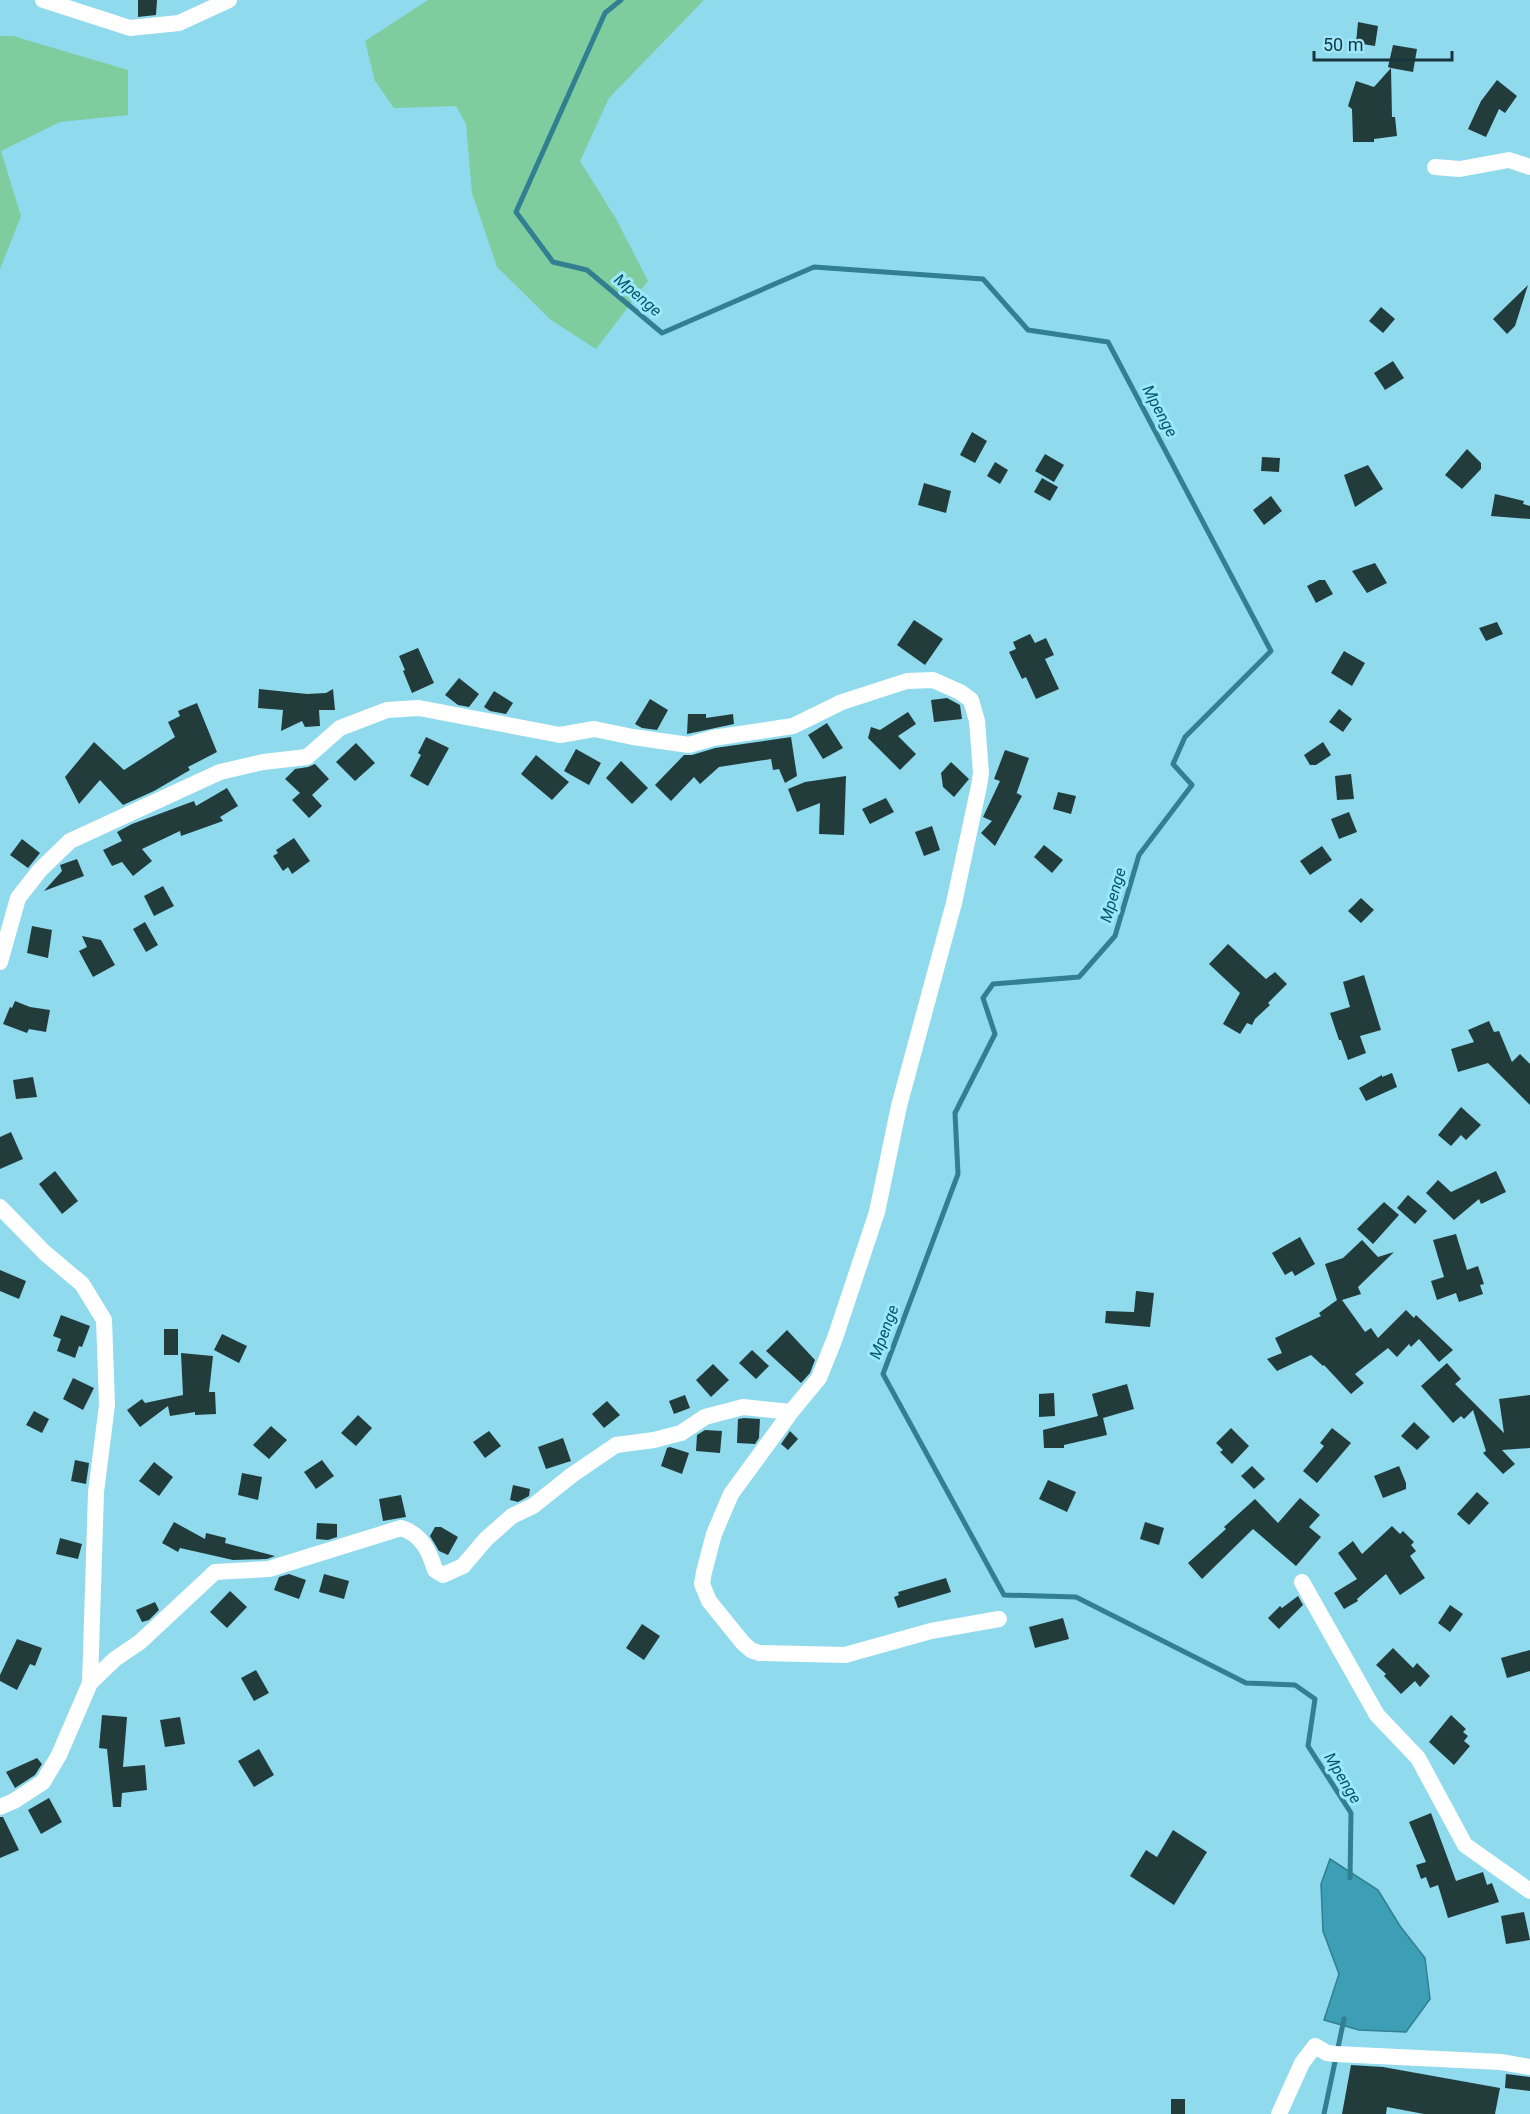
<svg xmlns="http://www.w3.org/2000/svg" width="1530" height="2114" font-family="Roboto,sans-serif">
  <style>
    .green { fill: #7fcc9e }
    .water { fill: #3c9fb6; stroke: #317f91; stroke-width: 1.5 }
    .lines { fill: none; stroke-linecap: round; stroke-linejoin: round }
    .stream { stroke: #317f91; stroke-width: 5 }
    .building { fill: #223c3c }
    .street { stroke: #fff; stroke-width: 16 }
    .labels { text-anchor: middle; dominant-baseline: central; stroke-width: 6; stroke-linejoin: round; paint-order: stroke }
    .water-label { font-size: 16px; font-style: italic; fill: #005869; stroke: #9de7fb }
  </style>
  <rect width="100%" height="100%" fill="#90daee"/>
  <g class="green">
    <path d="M428 0H704L609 98 580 161 616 219 648 281 596 349 551 320 497 267 472 193 466 124 456 106 394 108 375 81 365 41Z"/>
    <path d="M0 36H13L128 70V115L60 122 1 151 21 216 0 269Z"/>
  </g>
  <path class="water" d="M1330 1859 1378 1890 1400 1926 1425 1958 1430 1999 1406 2032 1359 2030 1324 2020 1339 1974 1323 1931 1321 1884Z"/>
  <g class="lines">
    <g class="stream">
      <path d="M621 0 605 13 516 212 553 262 587 270 662 333 814 267 983 279 1028 330 1108 342 1271 651 1185 737 1173 764 1192 785 1139 855 1115 936 1079 977 993 984 983 998 995 1034 955 1113 958 1174 883 1374 1004 1595 1076 1597 1246 1683 1295 1685 1315 1699 1308 1746 1351 1813 1350 1878"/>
      <path d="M1324 2114 1344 2019"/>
    </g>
  </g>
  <g class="building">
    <path d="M138 0H157L156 15 138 17Z"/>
    <path d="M1358 22 1378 26 1375 46 1356 43Z"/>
    <path d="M1393 45 1417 49 1413 72 1391 68 1392 117H1395L1397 136 1374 139V142H1353L1352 109 1348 106 1356 81 1374 87 1391 68 1388 67Z"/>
    <path d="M1497 80 1517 96 1505 113 1499 109 1486 137 1468 129 1481 101Z"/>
    <path d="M1528 285 1515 326 1507 334 1493 319Z"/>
    <path d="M1381 307 1395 319 1383 333 1369 321Z"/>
    <path d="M1393 361 1404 378 1385 390 1374 373Z"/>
    <path d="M972 432 987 441 975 463 960 455Z"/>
    <path d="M1467 449 1481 463V469L1462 489 1445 475Z"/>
    <path d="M1045 454 1064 465 1054 482 1035 471Z"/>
    <path d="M1262 457 1280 458 1279 472 1261 471Z"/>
    <path d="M995 462 1008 470 1000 484 987 476Z"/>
    <path d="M1368 465 1383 489 1355 507 1344 475Z"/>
    <path d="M1042 478 1058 487 1050 501 1034 492Z"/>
    <path d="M924 483 951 491 946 513 918 505Z"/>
    <path d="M1495 494 1524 501 1523 504 1530 506V519L1491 516Z"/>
    <path d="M1271 496 1282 511 1264 525 1253 510Z"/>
    <path d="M1375 563 1387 583 1367 593 1352 571Z"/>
    <path d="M1319 580H1325L1333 594 1316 603 1307 586Z"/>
    <path d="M914 620 943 639 925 665 897 645Z"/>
    <path d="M1497 622 1503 634 1486 641 1479 628Z"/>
    <path d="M1030 634 1035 643 1046 638 1054 655 1045 659 1059 689 1036 699 1026 677 1022 679 1009 652 1016 649 1013 642Z"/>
    <path d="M418 648 434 683 412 693 403 671 405 670 399 656Z"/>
    <path d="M1344 651 1365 663 1352 686 1331 673Z"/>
    <path d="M459 678 479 694 469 707 458 705 445 695Z"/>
    <path d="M259 689 307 694 326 693 333 689 335 710H319L320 726 305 727 302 721 281 731 283 710 258 708Z"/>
    <path d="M494 691 513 703 506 714 490 711 484 707Z"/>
    <path d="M947 698 960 705 962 719 934 722 931 700Z"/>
    <path d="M650 699 668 710 657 730 642 728 635 724Z"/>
    <path d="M197 703 217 752 188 767 190 770 154 791 123 805 100 780 79 804 65 777 94 742 124 770 175 737 168 722 180 716 178 711Z"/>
    <path d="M1339 709 1352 719 1343 732 1329 722Z"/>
    <path d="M908 712 916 724 898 736 916 754 900 770 868 738 871 727 880 730Z"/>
    <path d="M688 714H706V718L733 714 734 724 687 734Z"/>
    <path d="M827 723 843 748 823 759 808 735Z"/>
    <path d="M426 737 449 748 428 786 410 776 421 755 418 753Z"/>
    <path d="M791 737 797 776 785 783 779 769 773 770 771 759 719 767 700 784 694 777 671 801 655 785 684 755H692L715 748Z"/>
    <path d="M1323 742 1331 755 1316 765H1310L1304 755Z"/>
    <path d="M356 743 375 763 355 781 336 762Z"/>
    <path d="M576 749 601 763 589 785 564 771Z"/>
    <path d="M1005 750 1029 758 1016 795 1017 793 1022 796 995 846 981 833 992 821 983 817 1000 781 994 779Z"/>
    <path d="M536 755 569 782 552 800 521 774Z"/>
    <path d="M621 761 648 788 632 804 606 778Z"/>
    <path d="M951 762 969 779 954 797 943 787 941 773Z"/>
    <path d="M315 764 329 779 312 795 322 806 309 818 292 800 300 793 285 779 295 769 308 767Z"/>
    <path d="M1351 774 1354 799 1337 800 1335 776Z"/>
    <path d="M846 776 844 835 819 834 820 803 797 812 788 789 805 782Z"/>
    <path d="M227 788 238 806 220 817 223 821 181 836 180 831 142 849 152 861 133 876 122 862 112 866 103 850 122 841 117 832 132 824 194 801 196 806Z"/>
    <path d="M1058 792 1076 796 1071 814 1053 809Z"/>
    <path d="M886 798 894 812 870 824 862 809Z"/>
    <path d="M1349 812 1357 832 1339 839 1331 819Z"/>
    <path d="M932 826 940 850 924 856 915 832Z"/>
    <path d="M294 838 310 861 292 874 288 867 283 871 273 856 278 853 276 850Z"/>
    <path d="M22 839 40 853 28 868 10 855Z"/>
    <path d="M1044 845 1063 860 1052 873 1034 857Z"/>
    <path d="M1322 846 1332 860 1310 875 1300 861Z"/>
    <path d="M77 859 84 876 44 891 62 871 60 865Z"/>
    <path d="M163 886 174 906 154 916 144 896Z"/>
    <path d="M1361 898 1374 910 1361 923 1348 911Z"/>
    <path d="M145 922 158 945 146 952 133 929Z"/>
    <path d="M32 926 52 930 48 958 27 953Z"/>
    <path d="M82 936 101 940 115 965 93 977 79 951 87 947Z"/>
    <path d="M1228 944 1266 979 1275 972 1287 984 1268 1003 1270 1005 1255 1019 1252 1025 1247 1023 1240 1034 1223 1024 1240 993 1209 964Z"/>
    <path d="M1364 975 1381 1030 1360 1036 1366 1053 1348 1060 1341 1040H1339L1330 1013 1350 1007 1343 982Z"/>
    <path d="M15 1001 30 1007 50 1010 46 1032 29 1029 27 1033 3 1024 10 1007 12 1008Z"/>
    <path d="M1489 1021 1494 1032 1499 1031 1512 1062 1520 1054 1530 1064V1105L1488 1063 1458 1072 1451 1049 1474 1042 1468 1030Z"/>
    <path d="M1392 1073 1397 1087 1366 1101 1359 1088 1382 1075V1077Z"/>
    <path d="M33 1077 37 1097 16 1099 13 1080Z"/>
    <path d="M1461 1107 1481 1125 1466 1140 1461 1135 1451 1146 1438 1135Z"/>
    <path d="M11 1132 23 1159 0 1169V1137Z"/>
    <path d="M55 1171 78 1201 62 1214 39 1184Z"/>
    <path d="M1496 1171 1506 1192 1481 1204 1479 1199 1454 1220 1426 1193 1438 1180 1451 1192Z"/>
    <path d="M1408 1195 1427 1211 1415 1224 1397 1208Z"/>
    <path d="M1384 1202 1399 1215 1373 1244 1357 1229Z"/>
    <path d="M1456 1234 1467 1270 1478 1266 1484 1284 1480 1285 1483 1294 1459 1302 1456 1293 1437 1300 1431 1281 1444 1277 1433 1240Z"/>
    <path d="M1300 1237 1315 1264 1295 1276 1292 1271 1285 1275 1272 1253Z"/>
    <path d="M1362 1240 1378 1257 1394 1252 1358 1287 1361 1294 1342 1300 1365 1332 1371 1328 1378 1338 1406 1310 1414 1318 1416 1315 1453 1350 1439 1362 1419 1339 1411 1347 1409 1344 1397 1357 1388 1348 1355 1374 1364 1383 1351 1394 1324 1365 1323 1366 1311 1355 1277 1371 1267 1359 1282 1353 1275 1338 1321 1316 1319 1313 1337 1300 1325 1264 1343 1258Z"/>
    <path d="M0 1270 26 1281 19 1299 0 1291Z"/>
    <path d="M1136 1291 1154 1293 1150 1327 1105 1323 1106 1311 1134 1312Z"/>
    <path d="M61 1315 90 1326 82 1347 79 1346 75 1358 57 1351 61 1339 53 1336Z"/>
    <rect x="164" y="1329" width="14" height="26"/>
    <path d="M787 1330 815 1360 810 1373 801 1383 766 1351Z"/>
    <path d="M222 1334 247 1346 239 1363 214 1350Z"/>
    <path d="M752 1350 769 1366 756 1379 739 1363Z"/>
    <path d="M181 1353 213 1356 209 1392H215L216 1414 195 1415V1412L170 1416 168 1406 140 1427 127 1410 142 1399 145 1403 183 1395Z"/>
    <path d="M1447 1363 1461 1379 1455 1384 1504 1433 1499 1399 1530 1395V1448L1502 1450 1515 1464 1503 1474 1483 1453 1486 1451 1473 1410 1464 1419 1461 1416 1453 1423 1421 1386Z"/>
    <path d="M713 1364 729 1380 711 1397 696 1380Z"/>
    <path d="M73 1378 94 1388 83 1410 63 1399Z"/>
    <path d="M1127 1384 1134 1409 1103 1418 1107 1435 1064 1445V1448H1044L1043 1430 1098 1416 1092 1394Z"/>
    <path d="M1054 1393 1055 1416 1039 1417V1394Z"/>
    <path d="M685 1395 690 1408 674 1414 669 1401Z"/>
    <path d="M607 1401 620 1415 604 1428 592 1414Z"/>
    <path d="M34 1411 49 1419 42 1433 26 1425Z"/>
    <path d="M358 1415 372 1428 356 1446 341 1433Z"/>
    <path d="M744 1418 760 1419 759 1438 755 1444 737 1443 738 1419Z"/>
    <path d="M1414 1422 1430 1437 1417 1450 1401 1436Z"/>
    <path d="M271 1426 287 1440 269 1459 253 1445Z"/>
    <path d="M1231 1428 1249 1446 1232 1464 1220 1452 1223 1450 1216 1443Z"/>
    <path d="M1332 1428 1351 1443 1317 1483 1303 1471 1324 1446 1320 1443Z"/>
    <path d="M705 1430 722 1431 720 1453 696 1451 697 1435Z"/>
    <path d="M489 1431 501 1446 485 1458 473 1442Z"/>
    <path d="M790 1431 798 1439 788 1450 781 1444Z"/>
    <path d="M563 1438 571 1461 546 1469 538 1447Z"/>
    <path d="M670 1447 689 1453 682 1474 661 1466 667 1448Z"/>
    <path d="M75 1460 89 1463 86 1484 71 1481Z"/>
    <path d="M322 1460 334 1476 316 1489 304 1472Z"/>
    <path d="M154 1462 173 1477 159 1496 139 1481Z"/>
    <path d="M1252 1466 1265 1479 1254 1489 1241 1476Z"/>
    <path d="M1399 1466 1406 1483V1489L1383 1498 1374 1476Z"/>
    <path d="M242 1473 262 1477 258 1500 238 1495Z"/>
    <path d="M1048 1480 1076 1492 1067 1512 1039 1499Z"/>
    <path d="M513 1485 530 1489 529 1496 518 1502 510 1500Z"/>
    <path d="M1477 1492 1489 1503 1469 1525 1457 1514Z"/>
    <path d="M401 1495 406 1517 383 1521 379 1499Z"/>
    <path d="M1300 1498 1320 1515 1309 1527 1321 1537 1296 1566 1253 1529 1202 1579 1188 1563 1226 1529 1224 1527 1255 1499 1278 1523Z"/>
    <path d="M174 1522 205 1539 206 1533 226 1538 225 1543 275 1556 267 1559 233 1560 180 1548 178 1552 162 1543Z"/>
    <path d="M1145 1522 1164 1528 1159 1545 1140 1539Z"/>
    <path d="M317 1523 337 1524V1537L328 1540 316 1539Z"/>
    <path d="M1392 1526 1400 1534 1403 1531 1414 1542 1411 1545 1416 1551 1410 1556 1425 1578 1400 1595 1386 1574 1357 1599 1358 1601 1344 1609 1334 1593 1357 1579 1338 1553 1353 1541 1362 1554Z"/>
    <path d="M435 1527H441L458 1537 448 1555 439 1551 430 1536Z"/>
    <path d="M60 1538 82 1544 78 1559 56 1554Z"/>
    <path d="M289 1574 306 1580 299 1599 274 1590 279 1577Z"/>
    <path d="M324 1574 349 1581 344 1599 319 1592Z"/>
    <path d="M946 1578 951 1592 898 1608 894 1597 899 1595 898 1592Z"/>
    <path d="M230 1591 247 1607 227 1628 210 1612Z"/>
    <path d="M1298 1596 1303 1605 1279 1629 1268 1618 1280 1606 1282 1608Z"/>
    <path d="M155 1602 159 1610 149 1620 142 1622 136 1610Z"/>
    <path d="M1450 1605 1463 1614 1450 1632 1438 1623Z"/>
    <path d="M1063 1618 1069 1639 1035 1648 1029 1627Z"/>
    <path d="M642 1624 660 1636 644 1660 626 1648Z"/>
    <path d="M17 1639 42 1648 35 1666 30 1664 17 1690 0 1681V1675Z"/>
    <path d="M1393 1648 1413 1668 1417 1663 1430 1676 1420 1687 1415 1681 1401 1694 1384 1676 1386 1674 1376 1665Z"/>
    <path d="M1530 1650V1671L1507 1678 1501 1658Z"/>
    <path d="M256 1670 269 1693 254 1701 241 1678Z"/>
    <path d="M102 1715 127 1717 123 1767 145 1765 147 1790 122 1793 121 1807H113L107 1749 99 1748Z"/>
    <path d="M1451 1715 1466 1729 1463 1732 1468 1736 1464 1741 1470 1746 1454 1765 1429 1742Z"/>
    <path d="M180 1717 185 1744 165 1747 160 1720Z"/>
    <path d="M259 1749 274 1775 254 1787 238 1761Z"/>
    <path d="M37 1758 42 1764 35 1775 15 1788 6 1772Z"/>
    <path d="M49 1798 62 1822 41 1834 28 1810Z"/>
    <path d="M1431 1813 1456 1881 1483 1872 1487 1885 1492 1883 1499 1902 1448 1918 1438 1885 1430 1888 1426 1877 1421 1879 1416 1865 1426 1862 1409 1822Z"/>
    <path d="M0 1817H3L19 1850 0 1858Z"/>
    <path d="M1173 1830 1207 1852 1174 1905 1130 1876 1146 1850 1157 1857Z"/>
    <path d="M1524 1912 1530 1940 1506 1944 1501 1916Z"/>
    <path d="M1351 2065 1383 2067 1500 2088 1495 2114H1424L1387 2107 1386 2114H1342Z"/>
    <path d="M1506 2074 1530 2077V2091L1505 2088Z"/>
    <rect x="1171" y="2099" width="14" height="15"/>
  </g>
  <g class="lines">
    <g class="street">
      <path d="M43 0 130 28 179 23 229 0"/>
      <path d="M1435 167 1460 169 1509 160 1530 167"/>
      <path d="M0 962 18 898 40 870 70 841 220 772 263 762 307 757 340 728 387 710 419 708 560 735 594 729 633 737 689 745 713 738 793 726 842 702 907 681 933 680 960 692 971 700 977 721 981 773 979 786 954 903 899 1106 877 1212 835 1338 819 1378 791 1412 731 1494 714 1534 704 1572 702 1584 709 1601 743 1643 751 1650 759 1653 845 1655 931 1631 999 1619"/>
      <path d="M0 1207 45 1253 82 1284 104 1320 107 1405 96 1492 90 1683 59 1755 43 1782 14 1801 0 1807"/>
      <path d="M1302 1582 1377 1715 1418 1758 1465 1845 1530 1891"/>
      <path d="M90 1683 115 1659 140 1642 215 1572 269 1569 401 1528C421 1534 429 1550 435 1570L443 1575 463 1566 486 1539 512 1516 533 1506 572 1475 616 1445 654 1440 681 1433 705 1417 743 1407 791 1412"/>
      <path d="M1279 2114 1302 2063 1315 2046 1327 2053 1336 2054 1501 2062 1530 2067"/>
    </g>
  </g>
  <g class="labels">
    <g class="water-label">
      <text transform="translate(638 295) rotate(40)">Mpenge</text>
      <text transform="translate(1160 411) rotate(62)">Mpenge</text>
      <text transform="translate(1113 895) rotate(-74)">Mpenge</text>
      <text transform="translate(884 1332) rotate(-70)">Mpenge</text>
      <text transform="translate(1343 1778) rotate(59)">Mpenge</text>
    </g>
  </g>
  <path d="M1314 51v9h138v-9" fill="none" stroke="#16353c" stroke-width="3"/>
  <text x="1323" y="51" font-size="18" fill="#16353c" stroke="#9de7fb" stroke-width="4.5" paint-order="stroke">50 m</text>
</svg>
